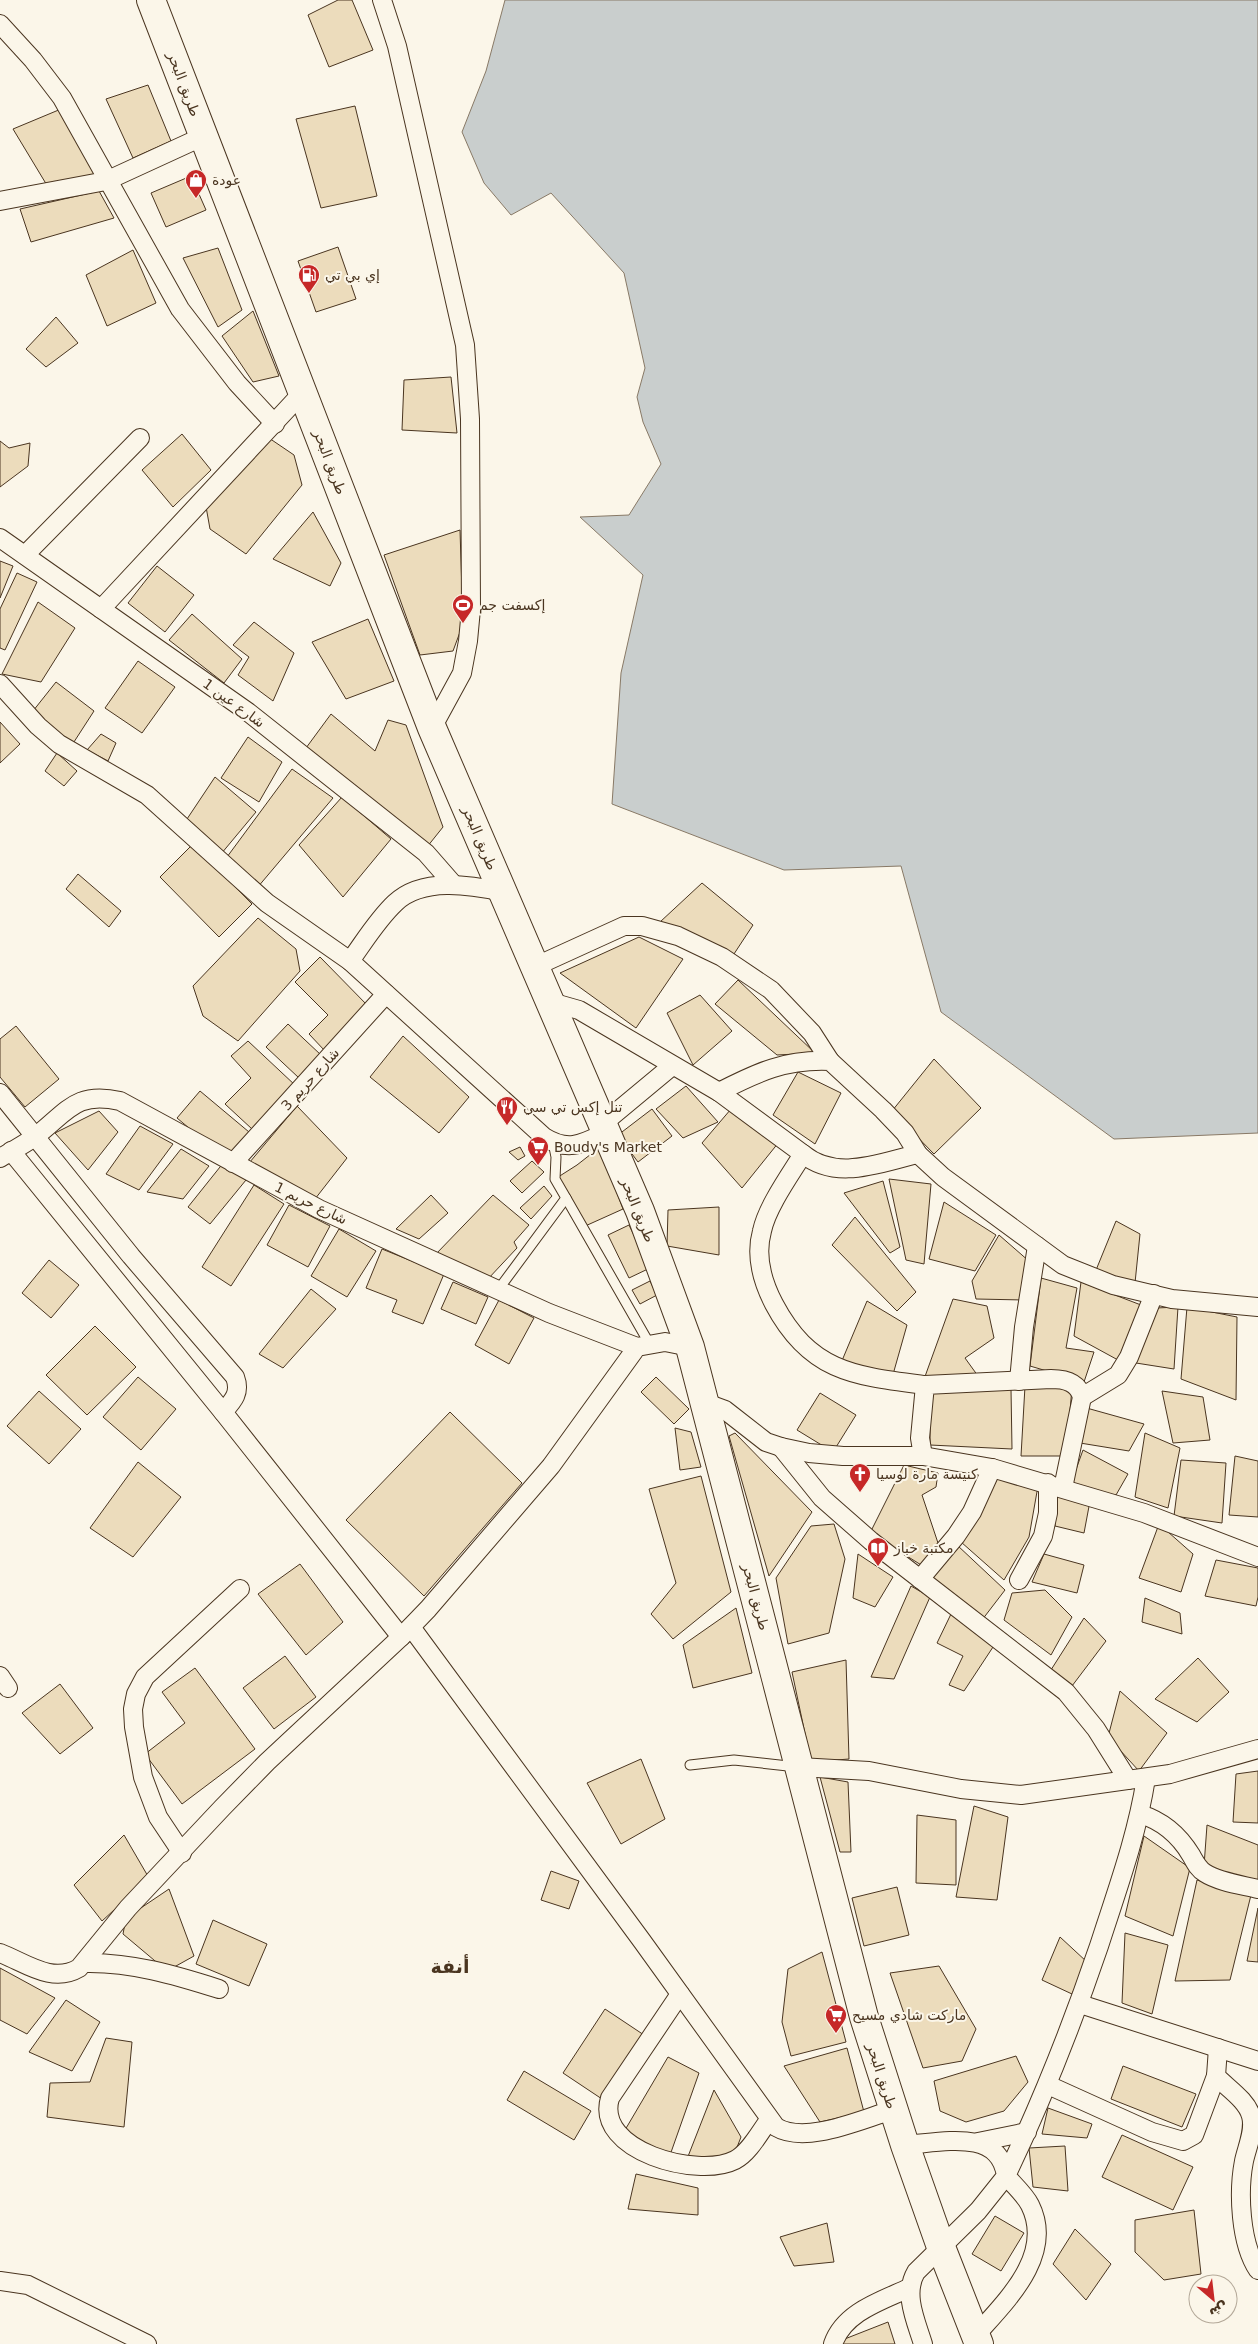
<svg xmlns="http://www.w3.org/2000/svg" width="1258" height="2344" font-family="'DejaVu Sans','Noto Sans Arabic',sans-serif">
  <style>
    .water { fill: #c9cecd; stroke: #887966 }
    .building { fill: #ecdcbc; stroke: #4a3520 }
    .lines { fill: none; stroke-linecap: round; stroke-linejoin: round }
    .lane-casing { stroke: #4a3520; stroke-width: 11 }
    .street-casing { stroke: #4a3520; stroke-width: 20 }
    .primary-casing { stroke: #4a3520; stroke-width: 30 }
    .lane { stroke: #fbf6e9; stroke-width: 9 }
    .street { stroke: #fbf6e9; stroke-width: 18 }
    .primary { stroke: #fbf6e9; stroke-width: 28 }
    .labels { text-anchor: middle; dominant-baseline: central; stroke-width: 4; stroke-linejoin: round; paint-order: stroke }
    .street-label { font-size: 14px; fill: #4a3520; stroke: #fbf6e9 }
    .poi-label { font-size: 14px; fill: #4a3520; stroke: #fbf6e9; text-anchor: start }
    .district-label { font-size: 19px; font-weight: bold; fill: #4a3520; stroke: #fbf6e9 }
  </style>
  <rect width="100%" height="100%" fill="#fbf6e9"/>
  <path class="water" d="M505 0H1258V1133L1114 1139 941 1012 901 866 784 870 612 804 621 673 643 575 580 517 629 515 661 464 643 422 637 397 645 368 624 273 551 193 511 215 484 183 462 132 486 71Z"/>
  <g class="building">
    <path d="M338 0H352L373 50 329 67 308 15Z"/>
    <path d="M148 85 171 141 133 158 106 99Z"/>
    <path d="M355 106 377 196 321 208 296 119Z"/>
    <path d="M61 109 99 176 48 187 13 129Z"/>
    <path d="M191 176 206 210 166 227 151 193Z"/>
    <path d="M99 191 114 218 31 242 20 209Z"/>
    <path d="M338 247 356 299 316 312 298 261Z"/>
    <path d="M218 248 242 310 218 327 183 258Z"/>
    <path d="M133 250 156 303 107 326 86 275Z"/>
    <path d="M253 311 279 376 253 382 222 336Z"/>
    <path d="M56 317 78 343 46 367 26 349Z"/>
    <path d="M451 377 457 433 402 430 404 380Z"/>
    <path d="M182 434 211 470 173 507 142 470Z"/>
    <path d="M266 436 294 455 302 485 246 554 210 529 205 501Z"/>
    <path d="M0 441 9 448 30 443 28 466 0 487Z"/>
    <path d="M313 512 341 563 330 586 273 559Z"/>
    <path d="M460 530 463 624 453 651 420 655 384 555Z"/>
    <path d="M0 561 13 566 0 598Z"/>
    <path d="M157 566 194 595 165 632 128 603Z"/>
    <path d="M17 573 37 582 5 650 0 648V609Z"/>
    <path d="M38 602 75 628 41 682 2 674Z"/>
    <path d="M192 614 242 659 224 683 169 640Z"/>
    <path d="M368 619 394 681 346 699 312 642Z"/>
    <path d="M254 622 294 653 273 701 238 675 249 657 233 645Z"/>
    <path d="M138 661 175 687 142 733 105 708Z"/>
    <path d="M56 682 94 711 72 745 33 711Z"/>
    <path d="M331 714 375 751 388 720 406 725 443 827 427 847 306 748Z"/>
    <path d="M0 722 20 744 0 763Z"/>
    <path d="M101 734 116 743 108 761 87 750Z"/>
    <path d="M248 737 282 762 259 802 221 778Z"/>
    <path d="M57 753 77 771 64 786 45 771Z"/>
    <path d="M292 769 333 798 257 888 227 857Z"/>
    <path d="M215 777 256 812 221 854 185 822Z"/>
    <path d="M342 797 391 839 343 897 299 845Z"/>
    <path d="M193 844 252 904 219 937 160 877Z"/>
    <path d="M78 874 121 911 109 927 66 889Z"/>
    <path d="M702 883 753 925 732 957 660 922Z"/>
    <path d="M258 918 296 949 300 971 238 1041 203 1016 193 986Z"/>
    <path d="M639 937 683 959 636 1028 560 973Z"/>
    <path d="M320 957 369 1007 325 1051 309 1034 328 1015 295 982Z"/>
    <path d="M738 980 815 1053 777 1055 715 1004Z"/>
    <path d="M700 995 732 1031 693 1065 667 1013Z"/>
    <path d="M288 1024 321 1055 299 1078 266 1047Z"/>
    <path d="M16 1026 59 1079 25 1107 0 1077V1039Z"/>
    <path d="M403 1036 469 1097 439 1133 370 1077Z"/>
    <path d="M248 1041 296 1086 252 1129 225 1104 251 1078 231 1056Z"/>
    <path d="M934 1059 981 1108 934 1154 892 1111Z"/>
    <path d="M798 1072 841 1093 815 1144 773 1115Z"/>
    <path d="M686 1086 718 1122 683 1138 656 1109Z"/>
    <path d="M200 1091 249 1132 226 1159 177 1118Z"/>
    <path d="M297 1106 347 1158 315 1199 244 1169Z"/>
    <path d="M652 1109 672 1136 638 1162 618 1135Z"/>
    <path d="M731 1109 779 1142 742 1188 702 1143Z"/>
    <path d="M99 1111 118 1132 88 1170 55 1133Z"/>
    <path d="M140 1126 173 1144 139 1190 106 1174Z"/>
    <path d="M520 1147 525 1156 518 1160 509 1152Z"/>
    <path d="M600 1147 623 1209 583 1227 555 1179 577 1165Z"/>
    <path d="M181 1149 209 1166 183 1199 147 1192Z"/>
    <path d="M532 1161 544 1172 522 1193 510 1181Z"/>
    <path d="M224 1162 246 1180 210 1224 188 1207Z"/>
    <path d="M889 1179 931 1184 924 1264 906 1260Z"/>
    <path d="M883 1181 900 1247 890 1253 844 1193Z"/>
    <path d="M254 1185 284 1204 231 1286 202 1267Z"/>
    <path d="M544 1186 552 1196 531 1219 520 1208Z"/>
    <path d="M431 1195 448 1213 419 1239 396 1229Z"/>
    <path d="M493 1195 529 1225 514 1242 517 1248 487 1280 435 1255Z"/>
    <path d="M944 1202 996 1235 975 1271 929 1259Z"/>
    <path d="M289 1205 330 1226 308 1267 267 1245Z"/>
    <path d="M719 1207V1255L667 1246 668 1210Z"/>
    <path d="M855 1217 916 1292 897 1311 832 1245Z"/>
    <path d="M1116 1221 1140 1234 1135 1283 1094 1275Z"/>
    <path d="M629 1225 650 1268 629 1278 608 1235Z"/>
    <path d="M339 1229 376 1251 347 1297 311 1276Z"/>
    <path d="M999 1235 1030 1262 1024 1300 976 1299 972 1281Z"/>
    <path d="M382 1249 444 1274 423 1324 392 1312 397 1300 366 1288Z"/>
    <path d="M49 1260 79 1285 51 1318 22 1293Z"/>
    <path d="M1041 1278 1077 1288 1066 1348 1094 1352 1084 1382 1030 1366Z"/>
    <path d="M650 1281 657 1295 640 1304 632 1290Z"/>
    <path d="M453 1282 488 1297 476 1324 441 1309Z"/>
    <path d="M1081 1282 1141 1305 1118 1360 1074 1336Z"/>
    <path d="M311 1289 336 1309 283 1368 259 1354Z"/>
    <path d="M953 1299 987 1306 994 1338 965 1358 978 1376 923 1382Z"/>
    <path d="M499 1300 534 1318 509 1364 475 1345Z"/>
    <path d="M867 1301 907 1325 892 1378 841 1363Z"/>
    <path d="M1178 1307 1174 1369 1136 1363 1156 1308Z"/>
    <path d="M1187 1307 1237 1317 1236 1400 1181 1379Z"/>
    <path d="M95 1326 136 1367 87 1415 46 1375Z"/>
    <path d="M138 1377 176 1409 141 1450 103 1417Z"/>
    <path d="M656 1377 689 1409 674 1424 641 1392Z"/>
    <path d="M1025 1386 1072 1388 1066 1456H1021Z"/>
    <path d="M1011 1389 1012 1449 930 1445V1392Z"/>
    <path d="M39 1391 81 1429 49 1464 7 1426Z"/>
    <path d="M1162 1391 1203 1397 1210 1440 1173 1443Z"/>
    <path d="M820 1393 856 1415 833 1452 797 1430Z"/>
    <path d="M1083 1407 1144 1424 1129 1451 1080 1443Z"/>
    <path d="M450 1412 522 1483 424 1596 346 1520Z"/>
    <path d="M675 1428 691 1432 701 1467 680 1470Z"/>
    <path d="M735 1433 812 1512 769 1576 729 1436Z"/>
    <path d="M1145 1433 1180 1448 1168 1508 1135 1497Z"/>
    <path d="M1083 1450 1128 1474 1116 1495 1069 1489Z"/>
    <path d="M1235 1456 1258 1461V1517L1229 1515Z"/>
    <path d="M1181 1460 1226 1463 1222 1523 1174 1516Z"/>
    <path d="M138 1462 181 1497 133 1557 90 1528Z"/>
    <path d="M904 1465 938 1473 936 1487 922 1495 941 1552 926 1568 870 1533Z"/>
    <path d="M701 1476 731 1592 673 1639 651 1614 676 1583 649 1489Z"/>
    <path d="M999 1476 1038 1486 1029 1537 1004 1580 961 1542Z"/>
    <path d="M1055 1492 1090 1501 1084 1533 1055 1526Z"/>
    <path d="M834 1524 845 1559 829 1633 788 1644 776 1578 811 1526Z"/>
    <path d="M1159 1524 1193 1554 1181 1592 1139 1578Z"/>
    <path d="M957 1545 1005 1590 982 1620 925 1576Z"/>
    <path d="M858 1554 893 1577 875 1607 853 1598Z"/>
    <path d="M1044 1554 1084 1565 1077 1593 1032 1582Z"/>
    <path d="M1216 1560 1258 1568V1597L1256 1606 1205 1596Z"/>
    <path d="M300 1564 343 1622 306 1655 258 1594Z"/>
    <path d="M911 1586 930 1597 894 1679 871 1677Z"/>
    <path d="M1045 1590 1072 1617 1051 1655 1004 1620 1012 1593Z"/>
    <path d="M1145 1598 1180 1613 1182 1634 1142 1622Z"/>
    <path d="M736 1608 752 1673 693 1688 683 1645Z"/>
    <path d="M951 1614 995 1644 964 1691 949 1685 963 1656 937 1643Z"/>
    <path d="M1084 1618 1106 1641 1072 1686 1049 1673Z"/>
    <path d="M285 1656 316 1697 274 1729 243 1688Z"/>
    <path d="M1198 1658 1229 1692 1197 1722 1155 1699Z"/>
    <path d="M846 1660 849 1759 811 1762 792 1672Z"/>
    <path d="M195 1668 255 1749 182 1804 145 1754 185 1723 162 1692Z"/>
    <path d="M60 1684 93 1728 60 1754 22 1713Z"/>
    <path d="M1120 1691 1167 1733 1139 1771 1108 1737Z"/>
    <path d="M641 1759 665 1819 621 1844 587 1783Z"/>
    <path d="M1258 1771V1823L1233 1822 1236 1774Z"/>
    <path d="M820 1777 848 1782 851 1852H840Z"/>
    <path d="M974 1806 1008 1817 997 1900 956 1897Z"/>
    <path d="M917 1815 956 1820V1885L916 1883Z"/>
    <path d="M1207 1825 1258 1845V1884L1204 1866Z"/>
    <path d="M124 1835 149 1878 102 1921 74 1885Z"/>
    <path d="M1144 1836 1190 1868 1173 1936 1125 1916Z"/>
    <path d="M551 1871 579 1881 569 1909 541 1900Z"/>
    <path d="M1197 1880 1251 1895 1230 1980 1175 1981Z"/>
    <path d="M897 1887 909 1935 864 1946 852 1898Z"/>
    <path d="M169 1889 194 1956 167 1971 123 1934 126 1918Z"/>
    <path d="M1258 1908V1962L1247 1961Z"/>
    <path d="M213 1920 267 1944 249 1986 196 1964Z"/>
    <path d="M1125 1933 1168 1945 1152 2014 1122 2003Z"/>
    <path d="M1060 1937 1087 1962 1072 1994 1042 1980Z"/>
    <path d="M822 1952 846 2042 791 2056 782 2022 788 1969Z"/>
    <path d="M939 1966 976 2029 962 2061 923 2068 890 1973Z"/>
    <path d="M0 1968 55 1998 27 2034 0 2020Z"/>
    <path d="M66 2000 100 2022 72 2071 29 2052Z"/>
    <path d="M605 2009 644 2035 602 2099 563 2073Z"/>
    <path d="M106 2038 132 2042 124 2127 47 2117 50 2083 90 2082Z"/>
    <path d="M847 2048 864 2112 820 2122 784 2066Z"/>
    <path d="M1016 2056 1028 2082 1004 2111 966 2122 940 2111 934 2081Z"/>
    <path d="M668 2057 699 2073 669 2158 625 2130Z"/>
    <path d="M1123 2066 1196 2094 1182 2127 1111 2099Z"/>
    <path d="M524 2071 591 2111 574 2140 507 2100Z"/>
    <path d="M714 2090 741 2137 734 2155 687 2159Z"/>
    <path d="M1048 2108 1092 2124 1087 2138 1042 2134Z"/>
    <path d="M1122 2135 1193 2167 1173 2210 1102 2177Z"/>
    <path d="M1065 2146 1068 2191 1033 2187 1029 2148Z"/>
    <path d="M636 2174 698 2188V2215L628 2209Z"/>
    <path d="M1194 2210 1201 2274 1164 2280 1135 2252V2220Z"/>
    <path d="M995 2216 1024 2233 1001 2271 972 2254Z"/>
    <path d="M827 2223 834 2262 794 2266 780 2237Z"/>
    <path d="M1075 2229 1111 2264 1086 2300 1053 2264Z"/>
    <path d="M888 2322 895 2344H838L837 2342Z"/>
  </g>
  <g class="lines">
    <g class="lane-casing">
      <g id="lane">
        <path d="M566 1198 649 1343"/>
        <path d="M498 1290 566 1198 555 1179 556 1157 553 1142"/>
        <path d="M690 1765 734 1760 797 1767"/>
      </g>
    </g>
    <g class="street-casing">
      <g id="street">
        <path d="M382 0 397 46 465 345 470 419 471 609 468 641 462 673 432 728"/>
        <path d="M0 24 33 60 62 98 180 309 237 383 275 424"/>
        <path d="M0 201 106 181 204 136"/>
        <path d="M0 538 248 712 426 853 454 885"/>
        <path d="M25 555 140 438"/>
        <path d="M101 609 303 392"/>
        <path d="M0 684 38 726 59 744 147 795 267 903 350 961"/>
        <path d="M503 892C470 885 422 877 395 903 377 920 364 942 350 961L544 1137C568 1152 582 1144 605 1133"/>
        <path d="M534 967 624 926H642L678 936 722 957 771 990 812 1033 830 1061"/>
        <path d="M551 1002 579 1010 719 1092C758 1072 786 1059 830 1061L883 1110 905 1133 918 1154 943 1177 1063 1265 1113 1285 1172 1299 1258 1307"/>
        <path d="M719 1092 803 1154C790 1175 767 1207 762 1231 755 1256 762 1281 774 1304 810 1372 854 1376 925 1385"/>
        <path d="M0 1093 131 1256 235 1377C241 1393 233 1401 223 1412"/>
        <path d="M601 1125 672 1066"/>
        <path d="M11 1151 223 1412 401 1637"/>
        <path d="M803 1154C837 1182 881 1162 918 1154"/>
        <path d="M0 1158C12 1151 25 1144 36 1136 68 1111 76 1091 120 1101L319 1209 549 1313 637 1347"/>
        <path d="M233 1163 386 994"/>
        <path d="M1019 1381 1024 1327 1037 1246"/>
        <path d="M1082 1397 1118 1375 1129 1357 1154 1294"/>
        <path d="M706 1403 725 1410 766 1442 781 1447 809 1453 843 1456H923L992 1468 1144 1513 1258 1557"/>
        <path d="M781 1447 822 1498 871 1541 1066 1692 1096 1729 1128 1780"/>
        <path d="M923 1456 920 1438 925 1385 1051 1379C1065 1379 1078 1382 1082 1397L1063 1488"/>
        <path d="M920 1579 956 1536 972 1512 992 1468"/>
        <path d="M1019 1580 1043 1536 1048 1513V1483"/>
        <path d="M411 1627 642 1941 776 2127C806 2145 861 2119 893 2110"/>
        <path d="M0 1676 8 1688"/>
        <path d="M799 1767 869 1771 961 1789 1021 1795 1170 1774 1258 1749"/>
        <path d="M1140 1814C1163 1821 1179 1835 1191 1855 1195 1862 1198 1869 1205 1873 1219 1882 1242 1885 1258 1889"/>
        <path d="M182 1853 158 1817 143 1777 134 1727 133 1709 136 1694 145 1677 240 1589"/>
        <path d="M0 1953C26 1963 52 1984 79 1968L128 1908 222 1808 267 1762 401 1637 428 1609 551 1466 637 1347 665 1342 690 1347"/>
        <path d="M85 1963C131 1962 175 1975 219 1989"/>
        <path d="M680 1994 610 2098C594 2151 698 2179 735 2160 749 2153 760 2132 769 2120"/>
        <path d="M1080 2004 1258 2061"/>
        <path d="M1218 2048 1216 2076C1226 2087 1247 2100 1251 2116 1255 2130 1247 2147 1244 2161 1238 2192 1240 2243 1258 2270"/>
        <path d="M1048 2085 1152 2132 1183 2141 1194 2135 1216 2076"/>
        <path d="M978 2142 1027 2132"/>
        <path d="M905 2145C940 2143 999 2127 1006 2176L978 2211 916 2272C903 2294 916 2321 923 2344"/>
        <path d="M0 2281 28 2285 147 2344"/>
        <path d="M976 2335C1006 2301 1055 2255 1030 2205 1025 2195 1014 2185 1006 2176 1042 2101 1072 2025 1099 1946 1117 1890 1137 1836 1146 1778"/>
        <path d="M833 2344C844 2312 881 2301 909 2288"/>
      </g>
    </g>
    <g class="primary-casing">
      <path id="primary" d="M151 0 432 728 640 1211 690 1347 864 2017 905 2145 941 2247 979 2344"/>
    </g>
    <use href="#lane" class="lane"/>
    <use href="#street" class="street"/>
    <use href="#primary" class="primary"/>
  </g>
  <defs>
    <g id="shop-pin" transform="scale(1.125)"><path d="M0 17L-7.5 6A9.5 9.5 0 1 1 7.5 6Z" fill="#c62828" stroke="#fbf6e9"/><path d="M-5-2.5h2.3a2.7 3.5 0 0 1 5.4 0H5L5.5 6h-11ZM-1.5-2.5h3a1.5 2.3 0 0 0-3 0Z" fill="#fff"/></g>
    <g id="fuel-pin" transform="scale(1.125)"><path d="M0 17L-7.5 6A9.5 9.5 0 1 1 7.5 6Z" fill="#c62828" stroke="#fbf6e9"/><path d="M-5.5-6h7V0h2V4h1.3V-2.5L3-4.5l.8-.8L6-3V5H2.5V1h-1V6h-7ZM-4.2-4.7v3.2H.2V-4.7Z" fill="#fff"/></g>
    <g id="stadium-pin" transform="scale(1.125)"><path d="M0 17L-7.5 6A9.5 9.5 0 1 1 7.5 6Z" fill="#c62828" stroke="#fbf6e9"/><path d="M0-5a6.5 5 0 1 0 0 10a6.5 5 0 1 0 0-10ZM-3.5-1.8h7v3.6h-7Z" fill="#fff"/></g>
    <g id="restaurant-pin" transform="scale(1.125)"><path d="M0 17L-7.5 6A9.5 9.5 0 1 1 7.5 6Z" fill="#c62828" stroke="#fbf6e9"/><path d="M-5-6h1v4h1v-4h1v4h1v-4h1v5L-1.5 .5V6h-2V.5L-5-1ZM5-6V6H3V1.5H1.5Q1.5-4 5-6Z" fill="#fff"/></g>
    <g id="supermarket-pin" transform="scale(1.125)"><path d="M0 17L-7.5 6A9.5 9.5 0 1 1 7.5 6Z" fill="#c62828" stroke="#fbf6e9"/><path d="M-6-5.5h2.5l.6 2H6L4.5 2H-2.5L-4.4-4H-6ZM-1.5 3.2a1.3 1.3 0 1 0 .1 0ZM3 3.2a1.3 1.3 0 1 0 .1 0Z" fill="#fff"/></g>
    <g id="church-pin" transform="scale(1.125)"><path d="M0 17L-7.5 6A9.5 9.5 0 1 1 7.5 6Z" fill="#c62828" stroke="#fbf6e9"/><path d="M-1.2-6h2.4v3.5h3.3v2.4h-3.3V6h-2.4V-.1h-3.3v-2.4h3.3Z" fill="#fff"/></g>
    <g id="library-pin" transform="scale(1.125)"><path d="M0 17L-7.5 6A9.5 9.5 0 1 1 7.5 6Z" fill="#c62828" stroke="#fbf6e9"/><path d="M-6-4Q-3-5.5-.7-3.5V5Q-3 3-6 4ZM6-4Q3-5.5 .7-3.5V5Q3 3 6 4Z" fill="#fff"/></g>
  </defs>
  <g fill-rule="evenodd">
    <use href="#shop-pin" x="196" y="180"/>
    <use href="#fuel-pin" x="309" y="275"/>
    <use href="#stadium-pin" x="463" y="605"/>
    <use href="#restaurant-pin" x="507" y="1107"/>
    <use href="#supermarket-pin" x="538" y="1147"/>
    <use href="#church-pin" x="860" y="1474"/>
    <use href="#library-pin" x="878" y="1548"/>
    <use href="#supermarket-pin" x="836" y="2015"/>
  </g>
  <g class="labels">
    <g class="street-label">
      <text transform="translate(184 84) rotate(69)">طريق البحر</text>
      <text transform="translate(330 462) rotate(69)">طريق البحر</text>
      <text transform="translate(234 703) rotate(36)">شارع عين 1</text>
      <text transform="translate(480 838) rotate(67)">طريق البحر</text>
      <text transform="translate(310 1079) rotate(-48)">شارع حريم 3</text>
      <text transform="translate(311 1203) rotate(26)">شارع حريم 1</text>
      <text transform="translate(638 1210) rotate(68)">طريق البحر</text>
      <text transform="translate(756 1597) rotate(75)">طريق البحر</text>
      <text transform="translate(882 2076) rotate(72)">طريق البحر</text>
    </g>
    <g class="poi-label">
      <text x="212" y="180">عودة</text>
      <text x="325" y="275">إي بي تي</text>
      <text x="479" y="605">إكسفت جم</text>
      <text x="523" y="1107">تنل إكس تي سي</text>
      <text x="554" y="1147">Boudy's Market</text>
      <text x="876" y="1474">كنيسة مارة لوسيا</text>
      <text x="894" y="1548">مكتبة خباز</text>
      <text x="852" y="2015">ماركت شادي مسيح</text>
    </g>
    <g class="district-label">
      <text x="450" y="1966">أنفة</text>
    </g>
  </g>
  <g transform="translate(1213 2299) rotate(152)"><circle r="24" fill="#fbf6e9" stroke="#b4a999"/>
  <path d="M0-4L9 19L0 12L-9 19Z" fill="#c62828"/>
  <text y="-8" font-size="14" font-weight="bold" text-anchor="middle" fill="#4a3520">ش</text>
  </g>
</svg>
